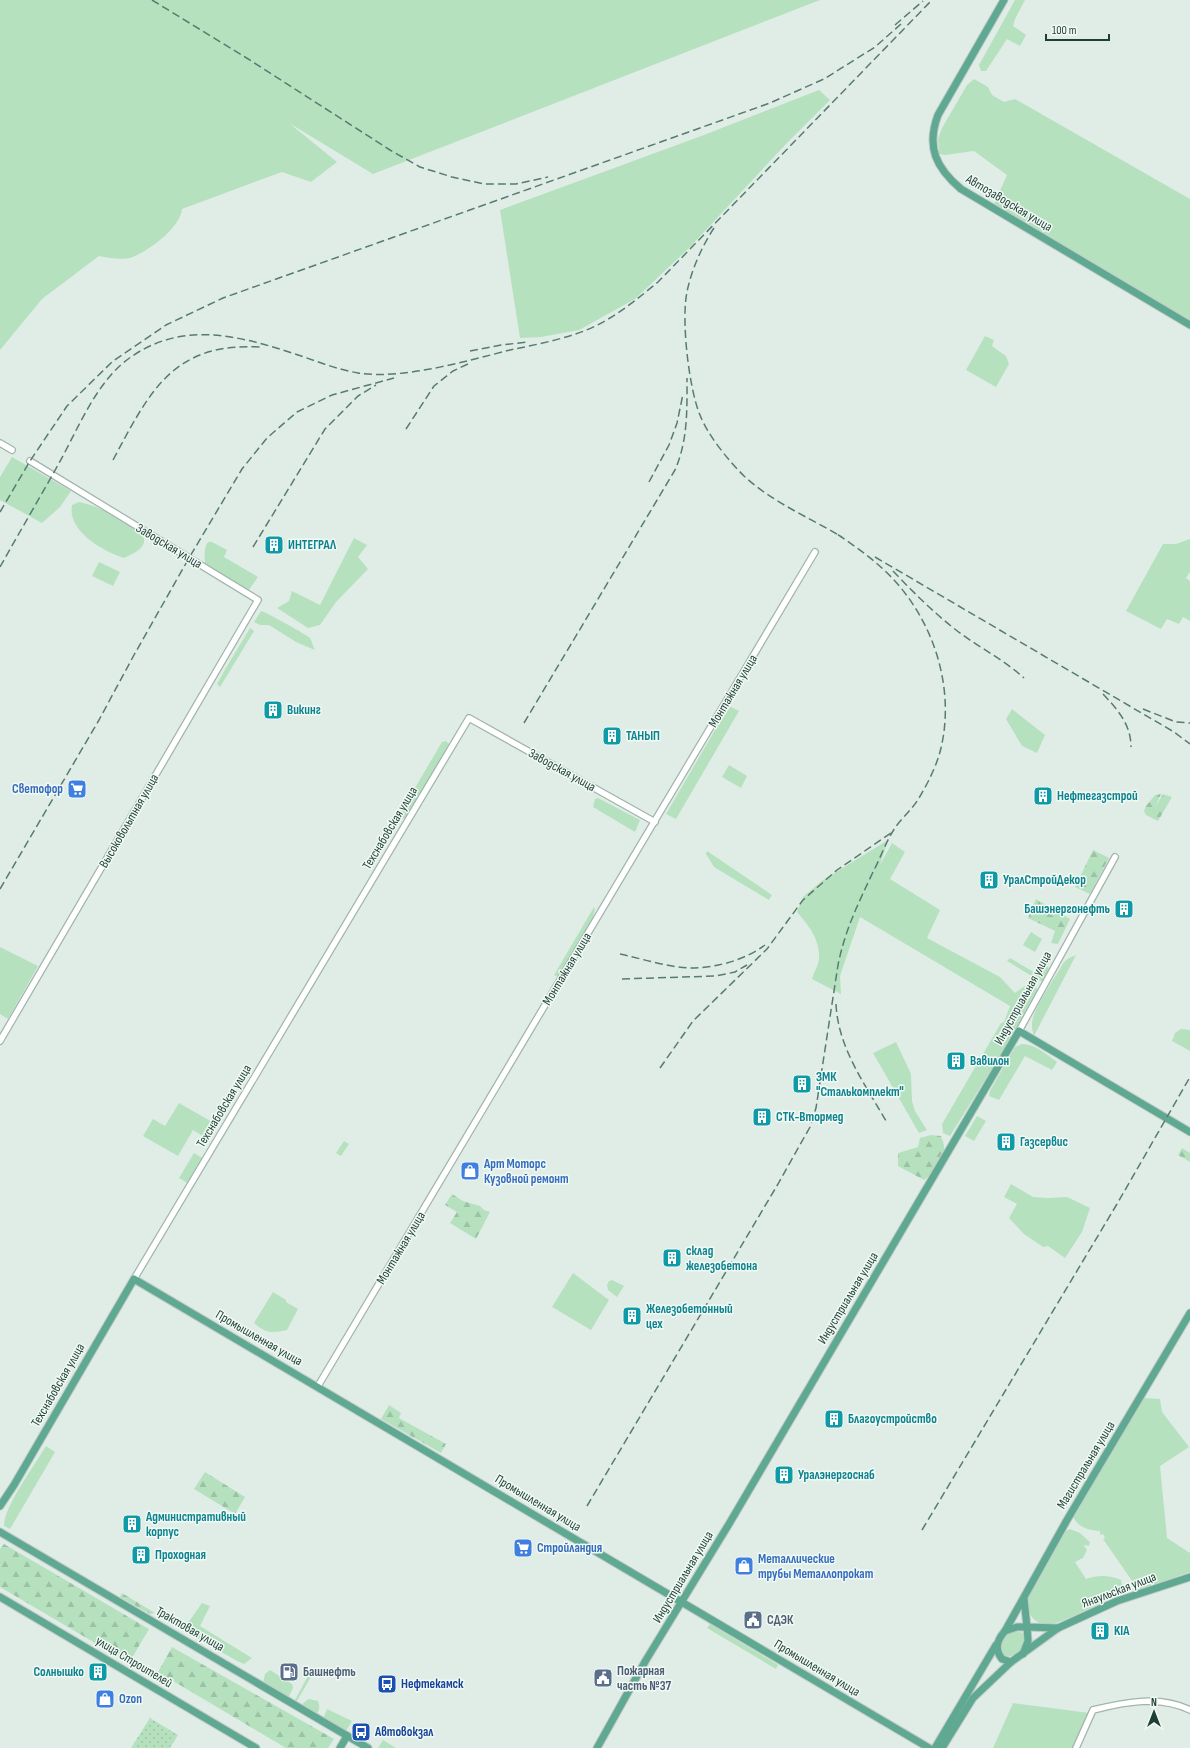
<svg xmlns="http://www.w3.org/2000/svg" width="1190" height="1748" font-family="'Sofia Sans Condensed',sans-serif">
  <style>
    .grass { fill: #b6e1bf }
    .forest { fill: url(#forest-firs) }
    .park { fill: url(#park-dots) }
    .lines { fill: none; stroke-linecap: round; stroke-linejoin: round }
    .minor-casing { stroke: #a2b5ad; stroke-width: 8 }
    .major-casing { stroke: #c0c9c6; stroke-width: 9 }
    .minor { stroke: #fff; stroke-width: 5.5 }
    .major { stroke: #5fa891; stroke-width: 7 }
    .rail { stroke: #587b70; stroke-width: 1.5; stroke-dasharray: 8 4; stroke-linecap: butt }
    .labels { text-anchor: middle; dominant-baseline: central; stroke-width: 3; stroke-linejoin: round; paint-order: stroke }
    .street-label { font-size: 13px; fill: #1e3f35; stroke: #f0f9f4 }
    .culture-label { font-size: 13px; font-weight: bold; fill: #0d838f; stroke: #f0f9f4; text-anchor: start }
    .shop-label { font-size: 13px; font-weight: bold; fill: #366cbe; stroke: #f0f9f4; text-anchor: start }
    .service-label { font-size: 13px; font-weight: bold; fill: #4e5e75; stroke: #f0f9f4; text-anchor: start }
    .transit-label { font-size: 13px; font-weight: bold; fill: #164399; stroke: #f0f9f4; text-anchor: start }
  </style>
  <defs>
    <pattern id="forest-firs" width="22" height="20" patternUnits="userSpaceOnUse"><rect width="22" height="20" fill="#b6e1bf"/><path d="M5 1l3.5 6h-7zM16 11l3.5 6h-7z" fill="#9cc2a5"/></pattern>
    <pattern id="park-dots" width="8" height="8" patternUnits="userSpaceOnUse"><rect width="8" height="8" fill="#b6e1bf"/><path d="M2 2h.1M6 6h.1" fill="none" stroke="#9cc2a5" stroke-width="1.8" stroke-linecap="round"/></pattern>
  </defs>
  <rect width="100%" height="100%" fill="#e0ede6"/>
  <g class="grass">
    <path d="M0 0H820L373 174 289 123 337 162 311 182 282 172 182 209C181 227 147 253 130 258 119 260 109 258 99 256L42 299 0 350Z"/>
    <path d="M1015 0H1025L1015 19 1013 26 1026 35 1020 46 1007 39 986 71H981L979 65Z"/>
    <path d="M974 79 988 87 992 95 1004 102 1015 99 1190 199V320L994 204 1007 175 974 151 945 155 939 154 938 139 942 128 967 85Z"/>
    <path d="M819 90 830 100 787 143 689 248 635 299 579 330 541 337 520 338 500 210 704 135Z"/>
    <path d="M985 336 994 340 992 346 1006 356 1009 364 996 387 966 370Z"/>
    <path d="M12 457 71 491 60 507 42 523 0 500V477Z"/>
    <path d="M79 502C103 507 126 521 144 538 146 549 132 554 124 558 103 551 67 531 72 505Z"/>
    <path d="M354 538 367 545 358 557 368 569 336 602 320 625 308 628 277 608 289 601 292 591 320 605Z"/>
    <path d="M1190 539V572L1186 578 1190 581V621L1183 617 1179 624 1167 619 1161 629 1126 611 1163 544H1176Z"/>
    <path d="M208 542H212L227 550 224 557 258 577 248 591 205 565C205 558 203 549 208 542Z"/>
    <path d="M99 562 120 572 113 586 92 576Z"/>
    <path d="M261 611C266 612 307 635 310 638 312 641 313 647 315 650L296 642 269 625H260L254 622Z"/>
    <path d="M250 628 254 631 220 687 217 684C227 665 239 647 250 628Z"/>
    <path d="M729 706 739 711 676 819 666 814Z"/>
    <path d="M1012 709 1045 735 1037 753 1022 746 1006 719Z"/>
    <path d="M446 741 449 744 405 820 399 815 442 742Z"/>
    <path d="M729 765 747 776 741 788 722 777Z"/>
    <path d="M598 798 640 820 635 832 593 807 595 799Z"/>
    <path d="M888 840 880 865 892 843 905 852 890 879 940 910 927 938 1000 977 1015 993 1029 983 1039 990 993 1067 950 1136 943 1133 942 1124 1001 1023 1004 1022 1010 1006 860 917 840 976 841 994 812 979C814 972 819 964 819 958 820 939 808 925 797 912L803 897 823 880Z"/>
    <path d="M707 851 772 895 769 900 714 867 706 854Z"/>
    <path d="M594 907 595 909 593 917 558 977 554 975Z"/>
    <path d="M1031 932 1042 939 1035 952 1023 945Z"/>
    <path d="M0 947 38 966 8 1019 0 1014Z"/>
    <path d="M1076 955 1034 1036C1032 1030 1031 1025 1033 1018 1038 1001 1055 978 1064 962L1069 958Z"/>
    <path d="M1010 958 1037 974 1044 963 1049 968 1044 981H1040L1007 961Z"/>
    <path d="M1181 1029 1190 1030V1051L1172 1041 1175 1033Z"/>
    <path d="M896 1042 911 1074 912 1101 915 1111 927 1130 919 1133 873 1053Z"/>
    <path d="M1022 1044C1035 1044 1046 1054 1057 1062L1052 1070 1025 1056 999 1100 989 1096 990 1091 1015 1047Z"/>
    <path d="M179 1103 212 1122 204 1137 193 1130 178 1156 143 1136 153 1119 165 1126Z"/>
    <path d="M977 1116 986 1121 974 1141 965 1136Z"/>
    <path d="M344 1141 349 1144 341 1156 336 1153Z"/>
    <path d="M194 1153 204 1159 189 1184 179 1178Z"/>
    <path d="M1011 1184 1033 1197 1048 1198 1067 1197 1090 1208 1082 1232 1065 1258 1048 1246 1043 1247 1024 1234 1009 1218 1017 1204 1004 1197Z"/>
    <path d="M573 1273 609 1300 591 1330 552 1307Z"/>
    <path d="M612 1280 624 1286 617 1297 608 1290 607 1285 609 1281Z"/>
    <path d="M273 1292 286 1300V1302L298 1309 287 1330C273 1333 266 1334 254 1323Z"/>
    <path d="M1143 1398 1160 1399 1162 1412 1189 1447 1160 1466 1167 1538 1190 1553V1572L1141 1589 1137 1588 1103 1539 1105 1538 1103 1534 1100 1535V1531C1088 1530 1079 1528 1073 1517Z"/>
    <path d="M46 1446 55 1452 10 1529 4 1526C4 1506 35 1465 46 1446Z"/>
    <path d="M1070 1529 1080 1533 1090 1542 1089 1546 1085 1545 1084 1546 1087 1550 1083 1558 1075 1562 1086 1579C1097 1575 1110 1575 1121 1580L1123 1589 1121 1593C1108 1599 1056 1627 1045 1625 1031 1622 1026 1609 1027 1597L1066 1531Z"/>
    <path d="M202 1603 210 1606 200 1626 252 1658 244 1664 237 1661 183 1630Z"/>
    <path d="M710 1624 778 1665 776 1669 707 1628Z"/>
    <path d="M1017 1631 1023 1633C1028 1646 1018 1656 1006 1657L1001 1654 999 1649C1003 1638 1006 1633 1017 1631Z"/>
    <path d="M270 1670 292 1684 293 1688 289 1696 286 1697 263 1683 265 1674Z"/>
    <path d="M309 1674 312 1675 297 1701 295 1700Z"/>
    <path d="M309 1699 318 1701C320 1707 320 1711 315 1715L304 1708 303 1703Z"/>
    <path d="M1013 1703 1090 1713 1074 1748H993Z"/>
    <path d="M327 1709 352 1721 346 1731H343L323 1719Z"/>
    <path d="M383 1740 396 1748H378Z"/>
  </g>
  <g class="forest">
    <path d="M1161 794 1155 807 1163 794 1172 797 1158 821 1146 815 1144 811 1146 806 1155 795Z"/>
    <path d="M1093 850 1109 858 1090 894 1075 887Z"/>
    <path d="M1036 899 1070 919 1058 944 1051 943 1055 931 1028 918Z"/>
    <path d="M931 1135 941 1136C942 1139 944 1143 944 1146 946 1158 933 1174 924 1180L898 1166V1153L918 1147 920 1138Z"/>
    <path d="M1182 1148 1190 1153V1162L1178 1155Z"/>
    <path d="M452 1194 463 1201 480 1206 484 1210 490 1212 476 1239 450 1223 457 1212 445 1205Z"/>
    <path d="M389 1405 401 1413 399 1418 446 1444 441 1453 381 1419Z"/>
    <path d="M205 1472 245 1497 235 1514 194 1489Z"/>
    <path d="M4 1544 149 1629 129 1663 0 1587V1549Z"/>
    <path d="M122 1593 155 1613 150 1614 120 1597Z"/>
    <path d="M172 1647 334 1739 328 1748H286L158 1672Z"/>
  </g>
  <path class="park" d="M150 1718 178 1735 170 1748H131Z"/>
  <g class="lines">
    <g class="minor-casing">
      <g id="minor">
        <path d="M0 443 12 450"/>
        <path d="M1019 1031 1115 857"/>
        <path d="M0 1041 258 600 30 461"/>
        <path d="M134 1279 469 718 655 822"/>
        <path d="M318 1386 815 552"/>
        <path d="M1076 1748 1093 1710C1125 1702 1160 1695 1190 1710"/>
      </g>
    </g>
    <g class="major-casing">
      <g id="major">
        <path d="M1004 0 938 115C926 147 936 168 961 189L1190 325"/>
        <path d="M0 1506 14 1485 134 1279 929 1748"/>
        <path d="M0 1532 368 1748"/>
        <path d="M0 1597 256 1748"/>
        <path d="M1024 1599 1027 1627 1058 1628"/>
        <path d="M1005 1631 1067 1520 1190 1313"/>
        <path d="M1011 1662 1002 1659C994 1649 997 1640 1005 1631L1017 1627H1027L1028 1641 1023 1654"/>
        <path d="M340 1748 347 1736"/>
        <path d="M597 1748 646 1660 729 1524 1019 1031 1190 1132"/>
        <path d="M935 1748 996 1645"/>
        <path d="M942 1748 973 1698 1011 1662 1058 1628 1117 1601 1190 1577"/>
      </g>
    </g>
    <use href="#minor" class="minor"/>
    <use href="#major" class="major"/>
    <g class="rail">
      <path d="M152 0 245 57 390 150 420 167 452 177 484 184H516L548 177"/>
      <path d="M895 25 923 1"/>
      <path d="M714 228C702 246 691 271 687 292 681 320 689 389 700 415 708 436 729 461 744 476 772 502 810 518 842 537"/>
      <path d="M470 351 501 345 528 342"/>
      <path d="M406 429 434 386 453 371 468 364"/>
      <path d="M113 460C149 393 172 342 260 347"/>
      <path d="M649 482 669 445 677 423 683 394"/>
      <path d="M0 512 30 461 67 406 113 361 166 325 223 298 770 103 824 79 875 47 901 24"/>
      <path d="M253 547 325 429 358 396 376 385"/>
      <path d="M875 557 1174 732 1190 744"/>
      <path d="M0 567C19 533 39 499 58 465 77 431 93 389 123 363 176 320 234 334 292 353 314 360 335 369 358 373 401 380 467 361 510 350 534 345 560 340 584 331 612 320 635 301 658 282L932 0"/>
      <path d="M893 571C913 592 933 612 956 630 978 647 1003 659 1024 678"/>
      <path d="M1103 694C1117 709 1131 724 1131 747"/>
      <path d="M1143 709 1176 722 1190 723"/>
      <path d="M524 723 675 470C688 440 687 410 687 378"/>
      <path d="M0 889 99 720 134 655 189 558 242 469 267 438 297 412 332 395 394 378"/>
      <path d="M620 954C643 959 667 967 690 968 716 968 745 960 765 945"/>
      <path d="M622 979 716 976 735 972 747 965"/>
      <path d="M836 1004C838 1048 865 1084 886 1121"/>
      <path d="M660 1068 693 1021 767 949 803 900 837 870 891 833"/>
      <path d="M587 1506 778 1184 810 1127 816 1108 838 965C845 930 858 904 873 872 880 859 885 844 893 831 900 819 912 810 919 798 928 783 937 765 941 748 956 684 931 613 883 569 869 556 853 545 837 534"/>
      <path d="M922 1530 1117 1204 1190 1077"/>
    </g>
  </g>
  <defs>
    <g id="building-square" transform="scale(1)"><rect x="-9" y="-9" width="18" height="18" rx="4" fill="#0f9aa8" stroke="#f0f9f4"/><path d="M-4-6H4V6H1V3H-1V6H-4ZM-2.5-4.3h1.7v1.8h-1.7ZM.8-4.3h1.7v1.8H.8ZM-2.5-1h1.7V.8h-1.7ZM.8-1h1.7V.8H.8Z" fill="#fff"/></g>
    <g id="supermarket-square" transform="scale(1)"><rect x="-9" y="-9" width="18" height="18" rx="4" fill="#3f7fe0" stroke="#f0f9f4"/><path d="M-6-5.5h2.5l.6 2H6L4.5 2H-2.5L-4.4-4H-6ZM-1.5 3.2a1.3 1.3 0 1 0 .1 0ZM3 3.2a1.3 1.3 0 1 0 .1 0Z" fill="#fff"/></g>
    <g id="shop-square" transform="scale(1)"><rect x="-9" y="-9" width="18" height="18" rx="4" fill="#3f7fe0" stroke="#f0f9f4"/><path d="M-5-2.5h2.3a2.7 3.5 0 0 1 5.4 0H5L5.5 6h-11ZM-1.5-2.5h3a1.5 2.3 0 0 0-3 0Z" fill="#fff"/></g>
    <g id="civic-square" transform="scale(1)"><rect x="-9" y="-9" width="18" height="18" rx="4" fill="#5c6f8a" stroke="#f0f9f4"/><path d="M-.6-6.5H3V-4.5H.6V-3L4-1V1h2V6H-6V1h2V-1L-.6-3ZM-1.2 2.5V6h2.4V2.5Z" fill="#fff"/></g>
    <g id="fuel-square" transform="scale(1)"><rect x="-9" y="-9" width="18" height="18" rx="4" fill="#5c6f8a" stroke="#f0f9f4"/><path d="M-5.5-6h7V0h2V4h1.3V-2.5L3-4.5l.8-.8L6-3V5H2.5V1h-1V6h-7ZM-4.2-4.7v3.2H.2V-4.7Z" fill="#fff"/></g>
    <g id="bus-square" transform="scale(1)"><rect x="-9" y="-9" width="18" height="18" rx="4" fill="#1a4fb4" stroke="#f0f9f4"/><path d="M-5-6H5V4H4V6H2V4H-2V6H-4V4H-5ZM-3.5-4V0h7V-4ZM-3.5 1.2v1.5H-2V1.2ZM2 1.2v1.5H3.5V1.2Z" fill="#fff"/></g>
  </defs>
  <g fill-rule="evenodd">
    <use href="#building-square" x="274" y="545"/>
    <use href="#building-square" x="273" y="710"/>
    <use href="#building-square" x="612" y="736"/>
    <use href="#supermarket-square" x="77" y="789"/>
    <use href="#building-square" x="1043" y="796"/>
    <use href="#building-square" x="989" y="880"/>
    <use href="#building-square" x="1124" y="909"/>
    <use href="#building-square" x="956" y="1061"/>
    <use href="#building-square" x="802" y="1084"/>
    <use href="#building-square" x="762" y="1117"/>
    <use href="#building-square" x="1006" y="1142"/>
    <use href="#shop-square" x="470" y="1171"/>
    <use href="#building-square" x="672" y="1258"/>
    <use href="#building-square" x="632" y="1316"/>
    <use href="#building-square" x="834" y="1419"/>
    <use href="#building-square" x="784" y="1475"/>
    <use href="#building-square" x="132" y="1524"/>
    <use href="#supermarket-square" x="523" y="1548"/>
    <use href="#building-square" x="141" y="1555"/>
    <use href="#shop-square" x="744" y="1566"/>
    <use href="#civic-square" x="753" y="1620"/>
    <use href="#building-square" x="1100" y="1631"/>
    <use href="#building-square" x="98" y="1672"/>
    <use href="#fuel-square" x="289" y="1672"/>
    <use href="#civic-square" x="603" y="1678"/>
    <use href="#bus-square" x="387" y="1684"/>
    <use href="#shop-square" x="105" y="1699"/>
    <use href="#bus-square" x="361" y="1732"/>
  </g>
  <g class="labels">
    <g class="street-label">
      <text transform="translate(1009 203) rotate(31)">Автозаводская улица</text>
      <text transform="translate(169 546) rotate(31)">Заводская улица</text>
      <text transform="translate(733 691) rotate(-59)">Монтажная улица</text>
      <text transform="translate(562 770) rotate(29)">Заводская улица</text>
      <text transform="translate(129 821) rotate(-60)">Высоковольтная улица</text>
      <text transform="translate(390 828) rotate(-59)">Техснабовская улица</text>
      <text transform="translate(567 969) rotate(-59)">Монтажная улица</text>
      <text transform="translate(1023 998) rotate(-61)">Индустриальная улица</text>
      <text transform="translate(224 1106) rotate(-59)">Техснабовская улица</text>
      <text transform="translate(401 1248) rotate(-59)">Монтажная улица</text>
      <text transform="translate(848 1298) rotate(-59)">Индустриальная улица</text>
      <text transform="translate(259 1338) rotate(30)">Промышленная улица</text>
      <text transform="translate(58 1385) rotate(-60)">Техснабовская улица</text>
      <text transform="translate(1086 1465) rotate(-59)">Магистральная улица</text>
      <text transform="translate(538 1503) rotate(31)">Промышленная улица</text>
      <text transform="translate(683 1577) rotate(-59)">Индустриальная улица</text>
      <text transform="translate(1119 1590) rotate(-21)">Янаульская улица</text>
      <text transform="translate(190 1629) rotate(30)">Трактовая улица</text>
      <text transform="translate(134 1662) rotate(31)">улица Строителей</text>
      <text transform="translate(817 1668) rotate(31)">Промышленная улица</text>
    </g>
    <g class="culture-label">
      <text x="288" y="545">ИНТЕГРАЛ</text>
      <text x="287" y="710">Викинг</text>
      <text x="626" y="736">ТАНЫП</text>
      <text x="1057" y="796">Нефтегазстрой</text>
      <text x="1003" y="880">УралСтройДекор</text>
      <text x="1110" y="909" text-anchor="end">Башэнергонефть</text>
      <text x="970" y="1061">Вавилон</text>
      <text x="816" y="1077">ЗМК<tspan x="816" dy="15">"Сталькомплект"</tspan></text>
      <text x="776" y="1117">СТК-Втормед</text>
      <text x="1020" y="1142">Газсервис</text>
      <text x="686" y="1251">склад<tspan x="686" dy="15">железобетона</tspan></text>
      <text x="646" y="1309">Железобетонный<tspan x="646" dy="15">цех</tspan></text>
      <text x="848" y="1419">Благоустройство</text>
      <text x="798" y="1475">Уралэнергоснаб</text>
      <text x="146" y="1517">Административный<tspan x="146" dy="15">корпус</tspan></text>
      <text x="155" y="1555">Проходная</text>
      <text x="1114" y="1631">KIA</text>
      <text x="84" y="1672" text-anchor="end">Солнышко</text>
    </g>
    <g class="shop-label">
      <text x="63" y="789" text-anchor="end">Светофор</text>
      <text x="484" y="1164">Арт Моторс<tspan x="484" dy="15">Кузовной ремонт</tspan></text>
      <text x="537" y="1548">Стройландия</text>
      <text x="758" y="1559">Металлические<tspan x="758" dy="15">трубы Металлопрокат</tspan></text>
      <text x="119" y="1699">Ozon</text>
    </g>
    <g class="service-label">
      <text x="767" y="1620">СДЭК</text>
      <text x="617" y="1671">Пожарная<tspan x="617" dy="15">часть №37</tspan></text>
      <text x="303" y="1672">Башнефть</text>
    </g>
    <g class="transit-label">
      <text x="401" y="1684">Нефтекамск</text>
      <text x="375" y="1732">Автовокзал</text>
    </g>
  </g>
  <g transform="translate(1154 1712)" stroke="#f0f9f4" stroke-width="3" paint-order="stroke">
  <path d="M0-3L7 15L0 10L-7 15Z" fill="#1e3f35"/>
  <text y="-6" font-size="11" font-weight="bold" text-anchor="middle" fill="#1e3f35">N</text>
  </g>
  <path d="M1046 34v6h63v-6" fill="none" stroke="#1e3f35" stroke-width="2"/>
  <text x="1052" y="34" font-size="12" fill="#1e3f35" stroke="#f0f9f4" stroke-width="3" paint-order="stroke">100 m</text>
</svg>
